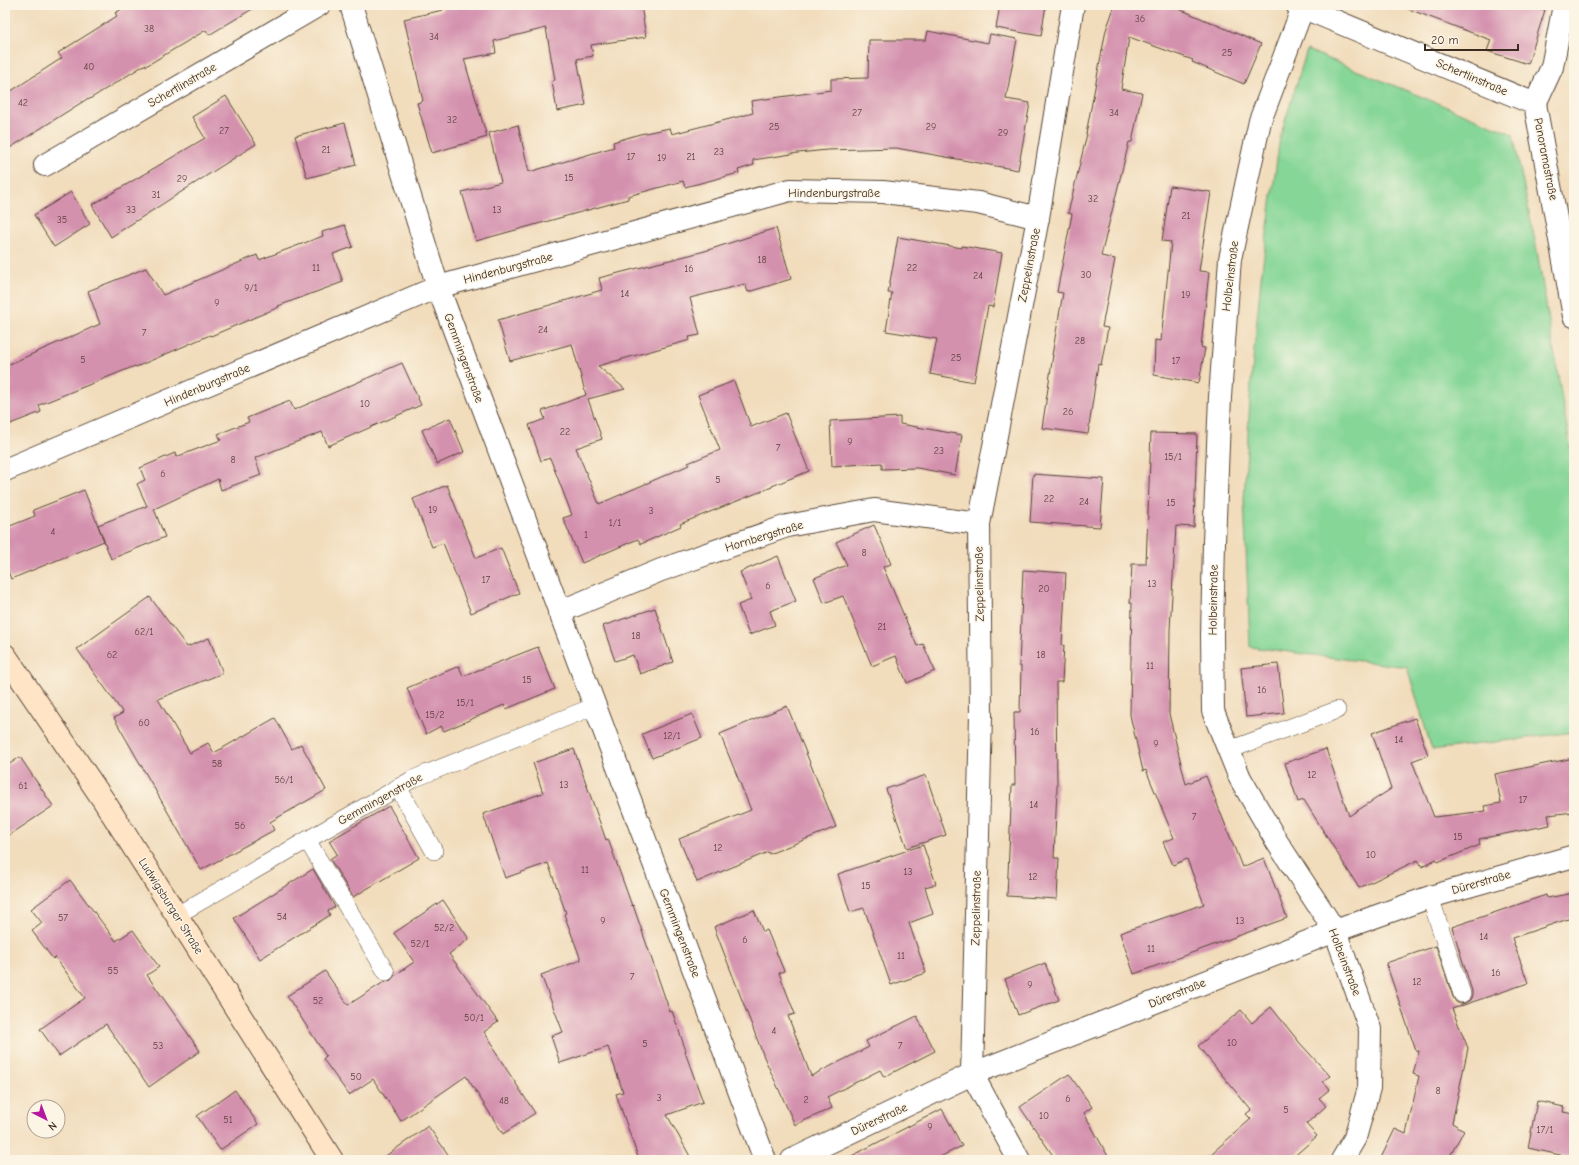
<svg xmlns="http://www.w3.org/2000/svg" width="1579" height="1165" font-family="'Comic Neue',sans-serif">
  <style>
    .green { fill: #85d697; stroke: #60805a }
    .building { fill: #d491ae }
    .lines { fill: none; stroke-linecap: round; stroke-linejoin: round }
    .service-casing { stroke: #564536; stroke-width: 18 }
    .minor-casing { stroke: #564536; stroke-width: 24 }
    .secondary-casing { stroke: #564536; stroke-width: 24 }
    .service { stroke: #fff; stroke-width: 17 }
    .minor { stroke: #fff; stroke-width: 22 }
    .secondary { stroke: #ffe4c6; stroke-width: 22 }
    .labels { text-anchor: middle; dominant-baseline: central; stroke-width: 3; stroke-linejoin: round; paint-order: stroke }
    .number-label { font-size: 10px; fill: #614442 }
    .street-label { font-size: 12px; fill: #3b2a1e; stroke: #fcf5e5 }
  </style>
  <rect width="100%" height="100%" fill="#fcf5e5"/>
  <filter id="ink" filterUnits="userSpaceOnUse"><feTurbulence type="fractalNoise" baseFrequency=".025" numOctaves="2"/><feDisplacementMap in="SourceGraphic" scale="8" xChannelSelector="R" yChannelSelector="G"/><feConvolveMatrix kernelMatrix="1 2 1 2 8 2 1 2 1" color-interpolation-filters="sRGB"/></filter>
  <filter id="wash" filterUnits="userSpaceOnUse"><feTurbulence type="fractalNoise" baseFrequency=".012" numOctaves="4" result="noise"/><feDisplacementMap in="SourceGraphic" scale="16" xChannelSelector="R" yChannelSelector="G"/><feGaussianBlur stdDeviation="0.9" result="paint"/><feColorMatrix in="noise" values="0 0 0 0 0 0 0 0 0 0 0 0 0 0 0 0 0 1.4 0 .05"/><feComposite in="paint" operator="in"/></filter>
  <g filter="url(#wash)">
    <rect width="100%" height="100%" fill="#f1dcbb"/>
    <path class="green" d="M1307 50 1513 134 1537 251 1574 469V732L1432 750 1407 667 1250 647 1244 499 1251 382 1261 278 1280 137Z"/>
    <g id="blocks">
      <g class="building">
        <path d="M129 5H259L209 35 206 30 146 66V64L88 100 87 99 5 151V95L62 58 58 53 117 16 115 13Z"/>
        <path d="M442 5H641L646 37 591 45 593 56 577 59 586 105 557 111 552 81 555 80 546 28 494 41 496 53 464 59 487 137 432 153 417 103 423 101 404 19 443 10Z"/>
        <path d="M1000 5H1046L1041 36 996 28Z"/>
        <path d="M1115 5H1170L1261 44 1244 84 1192 62 1193 60 1129 37 1121 89 1142 93 1132 142H1129L1101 256 1115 259 1102 327 1108 328 1101 365 1098 364 1088 434 1042 428 1053 355H1052L1063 293 1057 292 1072 214 1068 213 1087 134H1086L1106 30Z"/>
        <path d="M1403 5H1529L1545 10 1528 64 1487 51 1491 40 1403 7Z"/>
        <path d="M928 31 988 43 990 34 1017 39 1006 99 1030 103 1018 170 896 148 827 150 798 153 753 160 754 165 738 170 739 173 685 187 683 181 654 189 628 196V199L476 241 462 192 501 182 489 133 518 125 529 172 614 147 613 142 640 134 670 128 672 134 753 113 751 101 831 90V79L868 78 869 40H926Z"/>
        <path d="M226 96 256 144 111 237 92 205 205 138 192 117Z"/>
        <path d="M345 123 356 165 307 178 295 136Z"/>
        <path d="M1170 186 1211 192 1199 271 1209 272 1201 347 1205 348 1199 383 1154 375 1155 340 1161 341 1171 242 1162 241Z"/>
        <path d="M71 192 90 224 54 247 34 215Z"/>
        <path d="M345 225 353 247 333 254 343 282 278 306 279 307 211 336 210 335 136 367 135 366 39 405 41 412 5 426V366L100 324 88 291 146 268 163 295 257 255 259 260 323 236 322 232Z"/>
        <path d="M776 228 791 279 748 292 745 284 690 298 700 335 689 337 690 340 598 366 625 389 588 399 602 439 576 448 599 504 689 465 688 463 720 450 698 395 734 381 751 427 786 413 809 471 772 486V487L680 524 681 526 641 544 638 539 582 563 563 518 572 515 550 458 541 461 529 425 545 419 542 411 586 395 572 344 510 361 498 320 602 290 599 278 705 251Z"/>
        <path d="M898 237 962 248V246L1002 253 993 307 988 306 974 382 930 374 937 339 886 331 892 293H888Z"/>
        <path d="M402 363 421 405 328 446 322 432 255 458 261 475 221 490 218 479 154 509 165 537 111 559 98 525 147 506 137 484 145 480 140 468 175 453 176 457 221 440 218 434 249 422 247 418 290 401 294 410Z"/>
        <path d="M900 417V424L962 435 955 475 917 468 882 469V463L832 466 830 421Z"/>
        <path d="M450 418 464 452 437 464 422 430Z"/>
        <path d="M1151 433 1197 434 1194 527 1176 526 1170 629 1169 714 1186 784 1206 776 1242 867 1264 858 1287 918 1134 974 1120 933 1204 904 1187 859 1173 865 1163 842 1174 838 1146 770 1143 771 1130 715 1132 603H1130L1132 564H1146Z"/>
        <path d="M1033 474 1104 479 1100 527 1030 522Z"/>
        <path d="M447 485 476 558 501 548 519 593 471 613 443 543 432 547 413 499Z"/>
        <path d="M84 490 104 541 11 579 5 564V528L35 516 33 510Z"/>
        <path d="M874 525 891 564 883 567 917 646 923 644 935 671 907 683 896 656 872 666 843 596 824 603 814 578 847 565 836 542Z"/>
        <path d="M778 556 796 601 770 611 775 625 749 635 738 605 751 600 740 572Z"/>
        <path d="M1023 570 1066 573 1062 645H1064L1062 682H1056L1057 788 1054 858H1059L1057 899 1007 896 1012 785H1015L1014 712H1020L1021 666H1019Z"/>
        <path d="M150 597 187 647 209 638 223 673 158 699 190 753 208 743 214 753 275 718 292 749 301 744 326 790 270 822 274 830 201 870 114 718 123 713 77 649Z"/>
        <path d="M655 608 673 662 640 674 633 655 615 661 603 626Z"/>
        <path d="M538 647 555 689 506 709 504 705 444 731 441 726 426 734 407 688 459 666 463 676Z"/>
        <path d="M1278 664 1284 713 1246 717 1241 668Z"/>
        <path d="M787 706 836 827 769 854 768 852 697 882 679 839 751 810 720 734Z"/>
        <path d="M692 714 702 738 652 758 642 734Z"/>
        <path d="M1415 718 1428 755 1412 761 1434 817 1486 811 1484 806 1501 803 1495 774 1574 758V812L1548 815 1550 825 1479 839 1480 845 1438 862 1436 859 1422 867 1418 860 1359 888 1304 800 1298 802 1285 763 1326 749 1349 816 1391 789 1372 733Z"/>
        <path d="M574 749 606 840 608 839 632 906 633 905 670 1012 672 1011 686 1051 685 1052 703 1102 667 1115 692 1160H639L616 1094 623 1092 608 1047 560 1063 551 1036 563 1032 541 975 581 960 564 914 566 913 548 863 505 878 483 814 543 793 533 763Z"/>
        <path d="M20 757 53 806 5 838V767Z"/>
        <path d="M926 775 946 835 907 848 886 789Z"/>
        <path d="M389 806 419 858 353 897 330 859 337 854 329 841Z"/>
        <path d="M923 845 936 884 925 887 933 914 909 923 926 973 891 985 864 908 850 912 838 874Z"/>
        <path d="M313 869 335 907 328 911 330 915 260 959 234 918Z"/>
        <path d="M70 880 116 941 133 930 159 967 147 975 200 1051 149 1087 106 1024 59 1056 40 1029 85 998 55 957 53 959 32 931 42 923 31 909Z"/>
        <path d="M1574 893V917L1512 938 1528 983 1452 1009 1468 1048 1452 1123 1464 1130 1450 1156 1459 1160H1380L1395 1129 1406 1134 1419 1076 1413 1074 1419 1051H1416L1386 963 1436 946 1453 997 1456 1002 1460 1004 1465 1003 1470 1000 1472 996V991L1452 927 1546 895 1547 898Z"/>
        <path d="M443 900 469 939 449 954 498 1022 484 1032 494 1046 492 1047 535 1113 503 1134 466 1076 401 1121 373 1079 349 1095 323 1059 326 1056 287 996 325 971 348 1005 384 982 391 980 395 975 414 962 394 933Z"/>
        <path d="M754 910 763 932 767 930 784 971 779 973 795 1014 788 1016 811 1076 869 1047 866 1041 917 1016 935 1051 884 1077 880 1070 827 1097 832 1108 795 1125 764 1057 714 927Z"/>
        <path d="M1045 963 1059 1000 1018 1015 1005 979Z"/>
        <path d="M1271 1007 1299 1042 1330 1076 1323 1081 1330 1089 1319 1098 1326 1106 1306 1124 1317 1136 1290 1160H1204L1251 1119 1246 1114 1251 1110 1198 1046 1241 1010 1252 1023Z"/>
        <path d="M1069 1074 1092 1107 1084 1113 1110 1160H1056L1020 1107Z"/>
        <path d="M235 1090 258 1124 220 1150 197 1116Z"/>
        <path d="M1537 1101 1564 1107 1563 1112 1574 1114V1158L1528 1148Z"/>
        <path d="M942 1109 962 1146 934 1160H844Z"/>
        <path d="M428 1126 452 1160H380Z"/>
      </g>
    </g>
  </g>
  <g filter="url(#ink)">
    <use href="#blocks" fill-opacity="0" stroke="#564536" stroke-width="1"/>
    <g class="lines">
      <g class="service-casing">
        <g id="service">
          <path d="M1229 750 1337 710"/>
          <path d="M398 787 434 851"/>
          <path d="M307 840 386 972"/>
          <path d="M1430 897 1462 994"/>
          <path d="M177 915 413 779 595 706"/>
        </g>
      </g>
      <g class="minor-casing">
        <g id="minor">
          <path d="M351 5 438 287 765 1160"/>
          <path d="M1297 5 1535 104"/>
          <path d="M1564 5 1552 67 1535 104 1574 316"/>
          <path d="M1303 7 1260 121 1230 259 1220 397 1214 542 1212 635 1213 711 1240 778 1277 842 1335 931 1370 1029 1369 1088 1355 1138 1342 1160"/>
          <path d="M45 165 319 5"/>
          <path d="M5 470 438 287 790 190 883 192 978 203 1038 218"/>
          <path d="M559 612 661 570 787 526 874 510 979 524"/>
          <path d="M792 1160 972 1074 1335 931 1430 897 1574 856"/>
          <path d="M1019 1160 972 1074 981 715 979 524 1038 218 1073 5"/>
        </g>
      </g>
      <g class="secondary-casing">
        <path id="secondary" d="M5 655 104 801 332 1160"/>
      </g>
      <use href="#service" class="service"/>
      <use href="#minor" class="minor"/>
      <use href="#secondary" class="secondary"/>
    </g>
  </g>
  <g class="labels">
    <g class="number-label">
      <text x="1140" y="19">36</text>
      <text x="149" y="29">38</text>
      <text x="434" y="37">34</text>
      <text x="1227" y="53">25</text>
      <text x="89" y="67">40</text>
      <text x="23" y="103">42</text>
      <text x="857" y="113">27</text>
      <text x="1114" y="113">34</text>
      <text x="452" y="120">32</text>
      <text x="774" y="127">25</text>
      <text x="931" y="127">29</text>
      <text x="224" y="131">27</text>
      <text x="1003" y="133">29</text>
      <text x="326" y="150">21</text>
      <text x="719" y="152">23</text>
      <text x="631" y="157">17</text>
      <text x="691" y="157">21</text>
      <text x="662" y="158">19</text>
      <text x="569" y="178">15</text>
      <text x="182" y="179">29</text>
      <text x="156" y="195">31</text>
      <text x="1093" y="199">32</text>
      <text x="131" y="210">33</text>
      <text x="497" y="210">13</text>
      <text x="1186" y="216">21</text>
      <text x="62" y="220">35</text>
      <text x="762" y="260">18</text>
      <text x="316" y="268">11</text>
      <text x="912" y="268">22</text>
      <text x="689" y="269">16</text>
      <text x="1086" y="275">30</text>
      <text x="978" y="276">24</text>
      <text x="251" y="288">9/1</text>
      <text x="625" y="294">14</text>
      <text x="1186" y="295">19</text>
      <text x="217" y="303">9</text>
      <text x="543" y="330">24</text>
      <text x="144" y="333">7</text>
      <text x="1080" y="341">28</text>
      <text x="956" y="358">25</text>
      <text x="83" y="360">5</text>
      <text x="1176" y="361">17</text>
      <text x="365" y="404">10</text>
      <text x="1068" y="412">26</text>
      <text x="565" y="432">22</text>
      <text x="850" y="442">9</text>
      <text x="778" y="448">7</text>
      <text x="939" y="451">23</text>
      <text x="1173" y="457">15/1</text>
      <text x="233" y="460">8</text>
      <text x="163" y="474">6</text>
      <text x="718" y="480">5</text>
      <text x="1049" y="499">22</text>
      <text x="1084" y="502">24</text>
      <text x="1171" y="503">15</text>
      <text x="433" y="510">19</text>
      <text x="651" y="511">3</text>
      <text x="615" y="523">1/1</text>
      <text x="53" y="532">4</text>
      <text x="586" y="535">1</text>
      <text x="864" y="553">8</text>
      <text x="486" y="580">17</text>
      <text x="1152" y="584">13</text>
      <text x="768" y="586">6</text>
      <text x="1044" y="589">20</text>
      <text x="882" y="627">21</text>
      <text x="144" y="632">62/1</text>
      <text x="636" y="636">18</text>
      <text x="112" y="655">62</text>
      <text x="1041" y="655">18</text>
      <text x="1150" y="666">11</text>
      <text x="527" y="680">15</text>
      <text x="1262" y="690">16</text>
      <text x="465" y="703">15/1</text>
      <text x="435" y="715">15/2</text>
      <text x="144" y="723">60</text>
      <text x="1035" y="732">16</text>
      <text x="672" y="736">12/1</text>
      <text x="1399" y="740">14</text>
      <text x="1156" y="744">9</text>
      <text x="217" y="764">58</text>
      <text x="1312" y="775">12</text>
      <text x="284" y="780">56/1</text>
      <text x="564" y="785">13</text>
      <text x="23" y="786">61</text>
      <text x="1523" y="800">17</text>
      <text x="1034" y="805">14</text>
      <text x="1194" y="817">7</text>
      <text x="240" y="826">56</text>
      <text x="1458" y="837">15</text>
      <text x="718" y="848">12</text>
      <text x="1371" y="855">10</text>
      <text x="585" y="870">11</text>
      <text x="908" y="872">13</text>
      <text x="1033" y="877">12</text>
      <text x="866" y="886">15</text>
      <text x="282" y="917">54</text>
      <text x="63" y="918">57</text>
      <text x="603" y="921">9</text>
      <text x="1240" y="921">13</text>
      <text x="444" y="928">52/2</text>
      <text x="1484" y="937">14</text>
      <text x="745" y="940">6</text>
      <text x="420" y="944">52/1</text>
      <text x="1151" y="949">11</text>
      <text x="901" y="956">11</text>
      <text x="113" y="971">55</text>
      <text x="1496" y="973">16</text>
      <text x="632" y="977">7</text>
      <text x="1417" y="982">12</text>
      <text x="1030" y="985">9</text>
      <text x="318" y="1001">52</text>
      <text x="474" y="1018">50/1</text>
      <text x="774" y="1031">4</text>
      <text x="1232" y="1043">10</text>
      <text x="645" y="1044">5</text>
      <text x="158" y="1046">53</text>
      <text x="900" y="1046">7</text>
      <text x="356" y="1077">50</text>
      <text x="1438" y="1091">8</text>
      <text x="659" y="1098">3</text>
      <text x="1068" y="1099">6</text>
      <text x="806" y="1100">2</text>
      <text x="504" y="1101">48</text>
      <text x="1286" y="1110">5</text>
      <text x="1044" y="1116">10</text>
      <text x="228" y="1120">51</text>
      <text x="930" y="1127">9</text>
      <text x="1545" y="1130">17/1</text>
    </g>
    <g class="street-label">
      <text transform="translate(1472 77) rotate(23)">Schertlinstraße</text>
      <text transform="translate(182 85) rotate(-30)">Schertlinstraße</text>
      <text transform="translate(1546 159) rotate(79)">Panoramastraße</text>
      <text x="834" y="193">Hindenburgstraße</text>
      <text transform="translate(1029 265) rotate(-79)">Zeppelinstraße</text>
      <text transform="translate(508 268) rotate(-15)">Hindenburgstraße</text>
      <text transform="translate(1230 276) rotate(-83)">Holbeinstraße</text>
      <text transform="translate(464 358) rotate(70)">Gemmingenstraße</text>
      <text transform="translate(207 385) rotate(-23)">Hindenburgstraße</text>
      <text transform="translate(764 536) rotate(-17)">Hornbergstraße</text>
      <text transform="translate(979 584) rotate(-91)">Zeppelinstraße</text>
      <text transform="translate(1213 600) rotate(-89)">Holbeinstraße</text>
      <text transform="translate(380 799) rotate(-29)">Gemmingenstraße</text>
      <text transform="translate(1481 882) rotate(-16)">Dürerstraße</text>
      <text transform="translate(171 906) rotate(58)">Ludwigsburger Straße</text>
      <text transform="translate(976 908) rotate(-89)">Zeppelinstraße</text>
      <text transform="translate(680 933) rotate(69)">Gemmingenstraße</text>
      <text transform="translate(1345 962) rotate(69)">Holbeinstraße</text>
      <text transform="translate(1177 993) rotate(-22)">Dürerstraße</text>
      <text transform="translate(879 1119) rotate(-25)">Dürerstraße</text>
    </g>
  </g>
  <rect width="1579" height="1165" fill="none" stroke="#fcf5e5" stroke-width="20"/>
  <g transform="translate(46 1119) rotate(138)"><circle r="19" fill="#fcf5e5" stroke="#afa495"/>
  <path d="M0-3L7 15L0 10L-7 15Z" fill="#b5179e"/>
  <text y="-6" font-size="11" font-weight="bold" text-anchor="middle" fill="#3b2a1e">N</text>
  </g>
  <path d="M1425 44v6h93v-6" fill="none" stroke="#3b2a1e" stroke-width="2"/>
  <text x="1431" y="44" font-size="12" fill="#3b2a1e" stroke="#fcf5e5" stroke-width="3" paint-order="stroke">20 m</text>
</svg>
